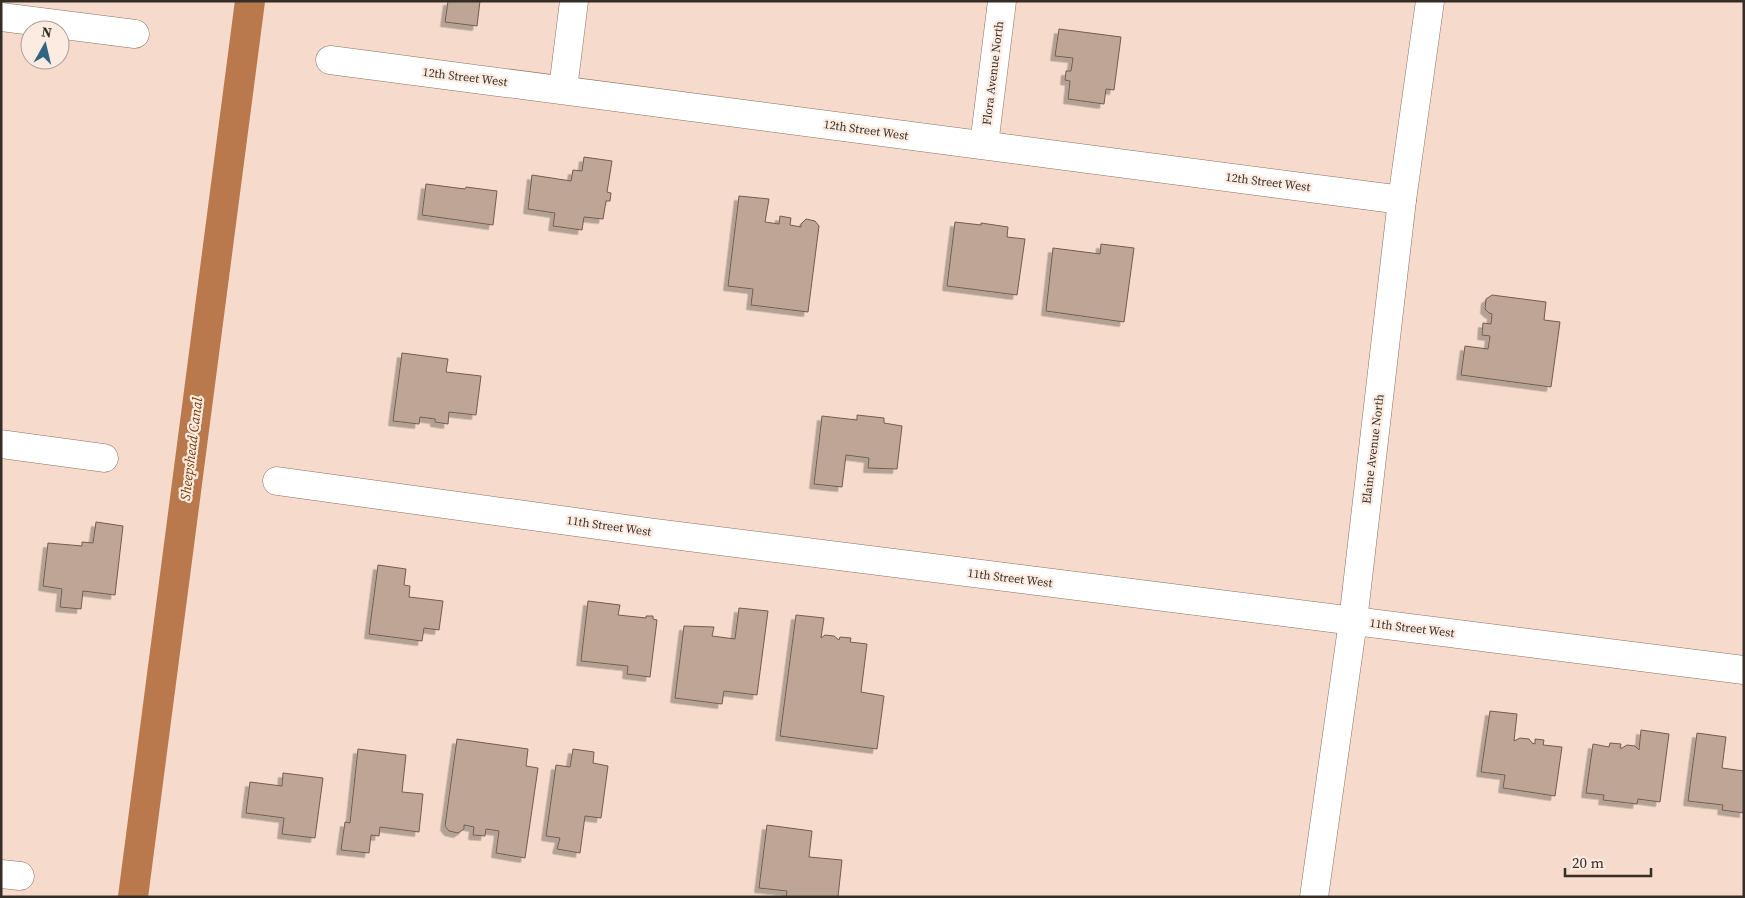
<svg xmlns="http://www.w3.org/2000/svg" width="1745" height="898" font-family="'Source Serif 4',serif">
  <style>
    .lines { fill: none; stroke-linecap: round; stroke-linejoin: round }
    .canal { stroke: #ba784d; stroke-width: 30 }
    .building { fill: #bea596; stroke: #735c4e; filter: url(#shadow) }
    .minor-casing { stroke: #897163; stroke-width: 29 }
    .minor { stroke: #fff; stroke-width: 28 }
    .labels { text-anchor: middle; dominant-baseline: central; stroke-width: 4.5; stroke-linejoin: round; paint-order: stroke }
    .street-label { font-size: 12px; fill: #372d27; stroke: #fbebe1 }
    .water-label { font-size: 14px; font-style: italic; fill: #7a3b06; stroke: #fbebe1 }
  </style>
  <defs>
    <filter id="shadow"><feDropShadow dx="-4.5" dy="4.5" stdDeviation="0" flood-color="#0004"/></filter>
  </defs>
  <rect width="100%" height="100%" fill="#f6dbcc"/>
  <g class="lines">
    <path class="canal" d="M133 897 250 1"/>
  </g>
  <g class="building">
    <path d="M448 1H480L477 26 445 22Z"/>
    <path d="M1059 29 1121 37 1114 90 1106 89 1104 104 1068 99 1070 81 1065 80 1066 71H1071L1073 58 1055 56Z"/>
    <path d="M584 157 612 161 607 192 611 193 610 201H606L603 219 584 217 582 230 553 226 555 213 528 209 532 175 571 181 573 170 582 171Z"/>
    <path d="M426 184 465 189 466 187 497 191 493 225 422 215Z"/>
    <path d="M739 196 769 199 765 222 779 224 780 216 791 218 790 225 801 227V224L806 219 815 221 819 226 808 312 751 305 753 289 728 286Z"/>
    <path d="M955 222 981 225V223L1008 227 1007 237 1025 239 1017 295 947 286Z"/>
    <path d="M1101 244 1134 248 1124 322 1046 311 1053 248 1100 254Z"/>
    <path d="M1492 295 1546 302 1544 320 1560 322 1551 387 1461 375 1465 346 1488 349 1490 336 1482 335 1483 323 1491 324 1492 314 1489 313 1485 309 1486 299Z"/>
    <path d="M402 353 448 359 446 372 481 376 476 415 449 412 448 424 435 422V419L420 417 419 424 393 421Z"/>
    <path d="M857 415 884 418V423L902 426 897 469 868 468 869 458 846 455 842 487 814 484 822 416 857 420Z"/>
    <path d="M96 522 123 526 115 595 83 591 81 609 60 607 62 589 43 586 48 543 82 546V542L93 543Z"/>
    <path d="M378 565 406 569 404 585 410 586 409 597 443 601 439 630 424 628 422 641 369 634Z"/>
    <path d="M588 601 620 605 618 615 646 618V616H653V619L657 620 650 677 627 674 628 666 581 661Z"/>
    <path d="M739 608 768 611 757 695 724 691 722 704 675 698 684 626 714 627 712 636 735 639Z"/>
    <path d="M796 615 824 618 821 638 825 635 834 636 839 640 840 637 851 638 850 642 867 644 861 692 884 696 877 749 780 736Z"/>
    <path d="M1490 711 1517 714 1514 741 1520 738 1529 739 1532 743 1535 744V739L1544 740 1543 745 1562 747 1555 796 1503 788 1505 775 1481 772Z"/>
    <path d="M1641 730 1669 734 1660 802 1638 799 1637 804 1603 800 1604 795 1586 793 1593 744 1609 747 1610 743 1621 744 1620 748H1622L1627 745 1635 746 1639 750Z"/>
    <path d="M1697 733 1726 737 1722 768 1744 771V813L1722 810 1723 805 1688 801Z"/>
    <path d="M457 739 528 749 526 766 538 768 525 858 496 853 499 831 486 829 485 836 473 835 474 827 464 825V829L458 833 449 831 445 826Z"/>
    <path d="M358 749 406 755 402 792 423 794 419 832 380 827 379 836 371 835 369 853 341 850 345 822 350 823Z"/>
    <path d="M573 749 594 752 593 763 608 766 601 818 585 816 580 853 557 849 560 838 546 836 556 765 570 767Z"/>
    <path d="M283 773 323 778 315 838 282 834 284 818 246 813 250 782 282 786Z"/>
    <path d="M767 825 812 831 809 857 842 860 838 897H786L787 891 759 888Z"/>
  </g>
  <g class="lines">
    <g class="minor-casing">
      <g id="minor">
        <path d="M1 17 135 34"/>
        <path d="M330 60 1402 200"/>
        <path d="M563 89 574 1"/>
        <path d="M984 145 1002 1"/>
        <path d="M1 444 104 458"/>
        <path d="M277 481 648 532 1744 670"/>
        <path d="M1 874 20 876"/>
        <path d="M1314 897 1353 621 1402 200 1430 1"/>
      </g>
    </g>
    <use href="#minor" class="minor"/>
  </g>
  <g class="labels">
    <g class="street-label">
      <text transform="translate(993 73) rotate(-83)">Flora Avenue North</text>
      <text transform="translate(465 77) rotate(7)">12th Street West</text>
      <text transform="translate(866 130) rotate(8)">12th Street West</text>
      <text transform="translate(1268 182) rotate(7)">12th Street West</text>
      <text transform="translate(1373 449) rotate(-83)">Elaine Avenue North</text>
      <text transform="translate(609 526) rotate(8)">11th Street West</text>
      <text transform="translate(1010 578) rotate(7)">11th Street West</text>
      <text transform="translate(1412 628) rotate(7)">11th Street West</text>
    </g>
    <g class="water-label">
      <text transform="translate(191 449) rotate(-83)">Sheepshead Canal</text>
    </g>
  </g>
  <rect width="1745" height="898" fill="none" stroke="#372d27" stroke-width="5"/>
  <g transform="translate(45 45) rotate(8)"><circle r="24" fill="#fbebe1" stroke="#ad9f97"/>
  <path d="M0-4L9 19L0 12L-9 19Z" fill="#306681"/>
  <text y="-8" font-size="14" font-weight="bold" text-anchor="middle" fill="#372d27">N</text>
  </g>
  <path d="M1565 868v8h86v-8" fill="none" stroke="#372d27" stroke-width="2.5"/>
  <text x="1572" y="868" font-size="15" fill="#372d27" stroke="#fbebe1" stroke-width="4" paint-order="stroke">20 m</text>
</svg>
